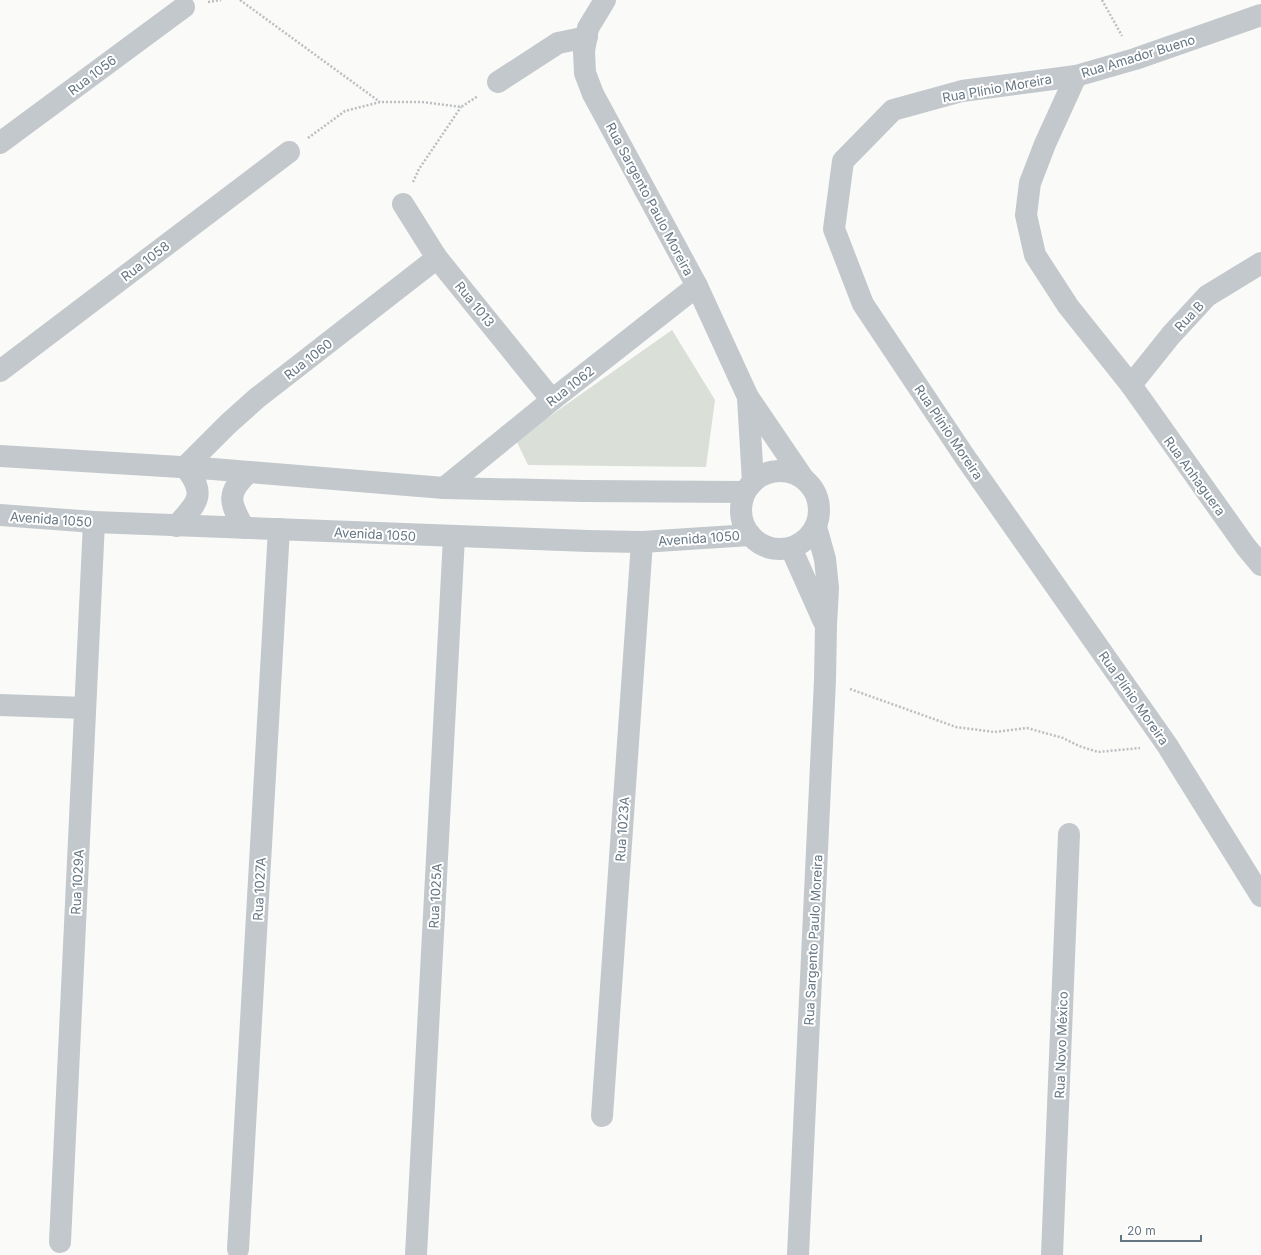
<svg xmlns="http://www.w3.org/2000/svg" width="1261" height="1255" font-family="Inter,sans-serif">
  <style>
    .green { fill: #dadfd7 }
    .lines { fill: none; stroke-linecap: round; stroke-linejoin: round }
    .path { stroke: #bbbfc2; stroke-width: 2.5; stroke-dasharray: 2 2; stroke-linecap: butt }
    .minor { stroke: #c3c8cc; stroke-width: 22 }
    .labels { text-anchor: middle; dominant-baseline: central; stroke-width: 4; stroke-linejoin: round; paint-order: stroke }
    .street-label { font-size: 13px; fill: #657683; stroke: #fff }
  </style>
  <rect width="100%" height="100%" fill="#fafaf8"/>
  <path class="green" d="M672 330 715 400 706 467 528 465 516 440Z"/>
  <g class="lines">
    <g class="path">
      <path d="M240 0 380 102"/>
      <path d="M1102 0 1122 36"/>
      <path d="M208 2 221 0"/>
      <path d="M308 138 345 111 380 102H422L461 107 478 96"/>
      <path d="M413 182 419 169 461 107"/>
      <path d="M850 689 956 727 994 732 1027 728 1063 738 1079 746 1098 752 1140 748"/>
    </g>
    <g class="minor">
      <path d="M605 0 588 28 584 51 585 73 593 94 697 286 748 397 803 478"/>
      <path d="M1261 15 1135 59 1076 76 962 91 893 110 843 161 834 229 863 304 965 457 1167 745 1261 896"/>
      <path d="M1076 76 1045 144 1030 183 1026 215 1035 255 1068 306 1131 385 1246 547 1261 565"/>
      <path d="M498 82 558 43 587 37"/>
      <path d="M0 143 184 7"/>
      <path d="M403 204 437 258 552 400"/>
      <path d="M0 371 289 152"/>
      <path d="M1131 385 1171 335 1207 296 1261 263"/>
      <path d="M748 398 753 482"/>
      <path d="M0 456 213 469 444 488 584 491 745 492"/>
      <circle cx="780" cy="510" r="39"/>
      <path d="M444 488 552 400 697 286"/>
      <path d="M0 515 94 522 588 541 642 542 750 535"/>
      <path d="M176 526C198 503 207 494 185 467L228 424 257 398 437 258"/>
      <path d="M244 528C229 502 226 493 249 472"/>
      <path d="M791 548 824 622"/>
      <path d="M0 705 85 708"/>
      <path d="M602 1116 642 542"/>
      <path d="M60 1242 94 522"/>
      <path d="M238 1249 279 529"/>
      <path d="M416 1255 454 537"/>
      <path d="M798 1255 825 680 826 625 828 588 825 559 816 527"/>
      <path d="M1052 1255 1069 834"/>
    </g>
  </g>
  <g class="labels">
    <g class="street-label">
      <text transform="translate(1138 56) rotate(-17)">Rua Amador Bueno</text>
      <text transform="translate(92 75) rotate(-37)">Rua 1056</text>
      <text transform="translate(997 88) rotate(-10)">Rua Plínio Moreira</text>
      <text transform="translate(650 199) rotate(62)">Rua Sargento Paulo Moreira</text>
      <text transform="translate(145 261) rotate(-37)">Rua 1058</text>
      <text transform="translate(475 304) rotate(51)">Rua 1013</text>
      <text transform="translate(1189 316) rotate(-47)">Rua B</text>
      <text transform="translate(308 359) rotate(-38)">Rua 1060</text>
      <text transform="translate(570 386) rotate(-38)">Rua 1062</text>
      <text transform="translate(949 432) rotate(56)">Rua Plínio Moreira</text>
      <text transform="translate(1195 476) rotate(54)">Rua Anhaguera</text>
      <text transform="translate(51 519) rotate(4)">Avenida 1050</text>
      <text transform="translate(375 534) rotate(3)">Avenida 1050</text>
      <text transform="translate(699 538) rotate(-4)">Avenida 1050</text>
      <text transform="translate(1134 698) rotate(55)">Rua Plínio Moreira</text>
      <text transform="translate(622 829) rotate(-86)">Rua 1023A</text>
      <text transform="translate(77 882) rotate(-87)">Rua 1029A</text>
      <text transform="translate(259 889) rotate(-87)">Rua 1027A</text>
      <text transform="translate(435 896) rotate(-87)">Rua 1025A</text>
      <text transform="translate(813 940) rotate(-87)">Rua Sargento Paulo Moreira</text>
      <text transform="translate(1061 1045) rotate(-88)">Rua Novo México</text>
    </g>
  </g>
  <path d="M1121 1235v6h80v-6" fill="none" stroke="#657683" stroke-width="2"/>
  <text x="1127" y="1235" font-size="12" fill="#657683" stroke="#ffffff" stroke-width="3" paint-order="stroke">20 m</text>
</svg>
